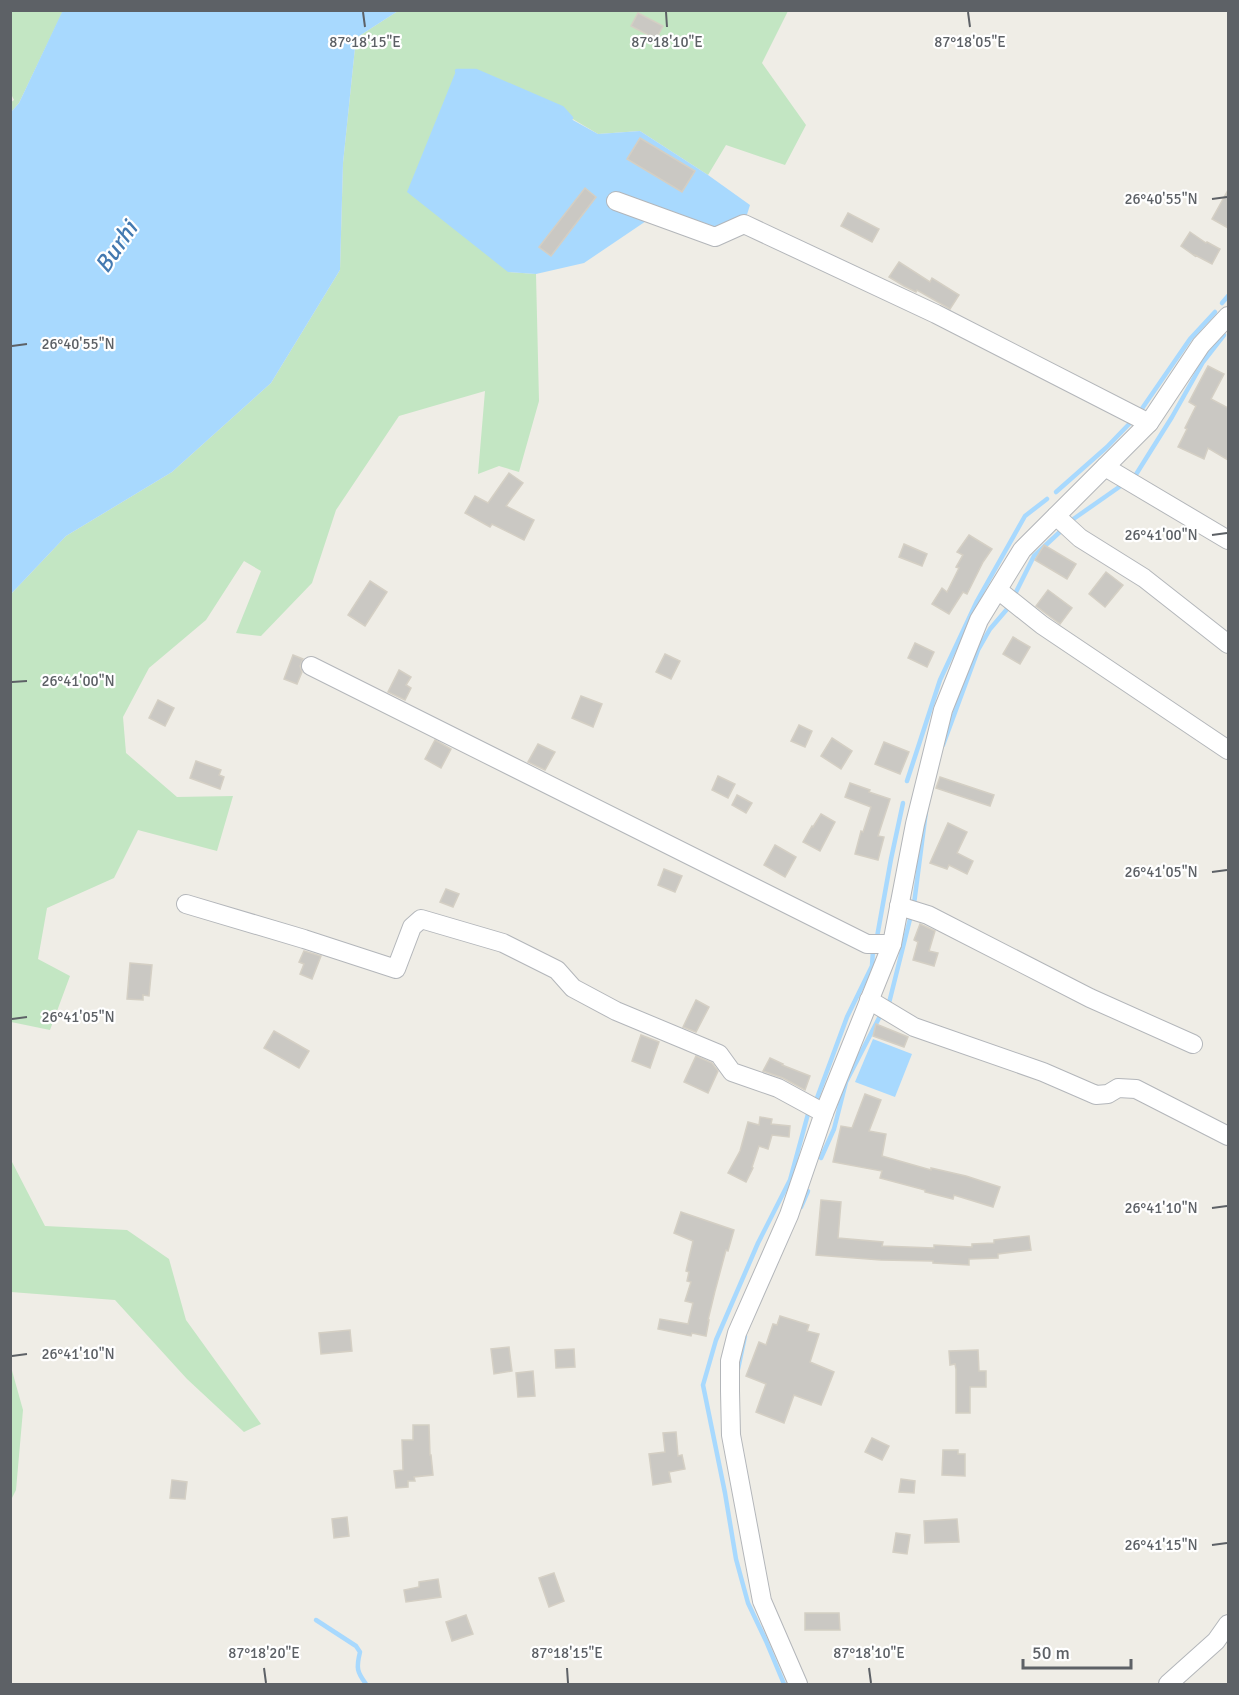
<svg xmlns="http://www.w3.org/2000/svg" width="1239" height="1695" font-family="Signika,sans-serif">
  <style>
    .green { fill: #c3e6c3 }
    .water { fill: #a8d9fe }
    .lines { fill: none; stroke-linecap: round; stroke-linejoin: round }
    .stream { stroke: #a8d9fe; stroke-width: 4.5 }
    .building { fill: #cac8c3; stroke: #d4cfc4; stroke-width: 1.5 }
    .minor-casing { stroke: #b3b6ba; stroke-width: 20 }
    .minor { stroke: #fff; stroke-width: 18 }
    .ticks { fill: none; stroke: #5d6166; stroke-width: 2 }
    .labels { text-anchor: middle; dominant-baseline: central; stroke-width: 4.5; stroke-linejoin: round; paint-order: stroke }
    .water-label { font-size: 24px; font-style: italic; fill: #4379b0; stroke: #fff }
    .ticks-label { font-size: 15px; text-anchor: middle; fill: #5d6166; stroke: #fff; stroke-width: 4.5; stroke-linejoin: round; paint-order: stroke }
  </style>
  <rect width="100%" height="100%" fill="#efede6"/>
  <g class="green">
    <path d="M11 11H63L19 103 11 112 10 103 14 100 10 92Z"/>
    <path d="M398 11H788L762 63 806 125 785 165 726 145 708 175 640 131 598 134 571 118 562 108 508 272 536 274 539 401 519 472 499 466 478 474 485 391 399 416 336 510 312 583 261 636 236 633 261 571 244 561 206 620 149 668 123 717 126 753 177 797 233 796 217 851 138 830 114 878 47 908 38 959 70 976 50 1030 11 1022V594L66 536 172 472 271 383 340 270 343 163 356 38Z"/>
    <path d="M11 1160 45 1226 127 1230 169 1259 186 1320 261 1424 244 1432 187 1379 115 1300 11 1292Z"/>
    <path d="M11 1367 23 1410 16 1490 11 1500Z"/>
  </g>
  <g class="water">
    <path d="M63 10 398 11 356 38 343 163 340 270 271 383 172 472 66 536 11 594V112L19 103Z"/>
    <path d="M456 71H476L562 108 571 119 598 134 640 131 708 175 750 205 744 224 715 237 655 215 584 263 536 274 508 272 407 192Z"/>
    <path d="M873 1039 912 1054 895 1097 855 1082Z"/>
  </g>
  <g class="lines">
    <g class="stream">
      <path d="M457 71H476L562 108 571 118"/>
      <path d="M1222 303 1228 296"/>
      <path d="M1141 410 1190 339 1215 312"/>
      <path d="M1135 476 1172 417 1203 362 1224 335"/>
      <path d="M1056 492 1107 447 1132 421"/>
      <path d="M1072 520 1122 485"/>
      <path d="M1014 596 1034 556 1063 529"/>
      <path d="M943 745 978 650 990 629 1008 608"/>
      <path d="M907 781 940 680 977 601 1025 516 1047 499"/>
      <path d="M914 904 926 811"/>
      <path d="M877 937 891 859 903 803"/>
      <path d="M889 1003 910 919"/>
      <path d="M817 1098 847 1017 872 966 873 950"/>
      <path d="M821 1158 834 1129 846 1082 879 1018"/>
      <path d="M801 1207 808 1191"/>
      <path d="M738 1369 745 1336"/>
      <path d="M316 1620 356 1646 360 1652C356 1668 357 1672 366 1684"/>
      <path d="M784 1684 766 1641 748 1603 736 1559 725 1493 703 1385 716 1340 758 1243 790 1180 808 1114"/>
    </g>
  </g>
  <g class="building">
    <path d="M638 13 663 26 656 39 631 26Z"/>
    <path d="M640 138 695 171 682 192 627 159Z"/>
    <path d="M585 188 596 197 551 256 539 247Z"/>
    <path d="M1228 190V228L1212 219Z"/>
    <path d="M848 213 879 229 872 242 841 226Z"/>
    <path d="M1190 232 1206 243 1207 242 1220 249 1212 264 1195 255V256L1181 246Z"/>
    <path d="M899 262 930 282 932 278 959 295 950 309 917 290 916 292 904 286 889 277Z"/>
    <path d="M1208 366 1224 374 1211 399 1228 408V460L1208 448 1204 459 1178 447 1187 429 1185 428 1196 406 1189 402Z"/>
    <path d="M509 473 523 483 506 506 534 520 524 540 492 524 490 527 465 513 475 496 488 503Z"/>
    <path d="M969 535 992 549 983 562 967 594 963 592 949 614 932 604 942 588 947 592 959 568 956 567 963 555 957 552Z"/>
    <path d="M904 544 927 554 922 566 899 557Z"/>
    <path d="M1044 545 1076 564 1067 579 1035 560Z"/>
    <path d="M1106 572 1123 585 1105 607 1089 594Z"/>
    <path d="M370 581 387 592 365 626 348 615Z"/>
    <path d="M1048 590 1072 608 1060 624 1036 606Z"/>
    <path d="M1013 637 1030 647 1020 664 1003 654Z"/>
    <path d="M915 643 934 652 927 667 908 658Z"/>
    <path d="M665 654 680 661 671 679 656 672Z"/>
    <path d="M293 655 303 659 300 666 302 672 297 684 284 679Z"/>
    <path d="M399 670 411 677 406 685 411 688 405 700 388 692Z"/>
    <path d="M581 696 602 704 593 727 572 718Z"/>
    <path d="M158 700 174 708 165 726 149 718Z"/>
    <path d="M799 725 812 731 805 747 791 741Z"/>
    <path d="M832 738 852 751 841 769 821 756Z"/>
    <path d="M435 740 451 749 441 768 425 759Z"/>
    <path d="M884 742 909 752 900 774 875 764Z"/>
    <path d="M538 744 555 752 545 770 528 762Z"/>
    <path d="M196 761 221 770 219 775 224 777 220 789 190 778Z"/>
    <path d="M718 776 735 784 728 798 712 790Z"/>
    <path d="M940 777 994 795 990 806 936 788Z"/>
    <path d="M850 783 870 790 869 792 890 799 878 836 884 837 878 860 855 854 861 831 863 832 871 807 845 797Z"/>
    <path d="M737 795 752 803 746 813 732 805Z"/>
    <path d="M821 814 835 822 820 851 803 842 812 826 813 827Z"/>
    <path d="M948 823 967 832 957 853 973 861 967 874 949 865 947 869 930 863Z"/>
    <path d="M775 845 796 857 785 877 764 865Z"/>
    <path d="M664 869 682 876 675 892 658 885Z"/>
    <path d="M446 889 459 894 453 907 440 902Z"/>
    <path d="M920 924 935 931 929 951 938 953 934 966 913 960 918 942 914 940Z"/>
    <path d="M304 951 321 956 312 979 300 974 304 964 299 962Z"/>
    <path d="M130 963 152 965 149 996 143 995V1000L127 999Z"/>
    <path d="M696 1000 709 1007 696 1032 683 1027Z"/>
    <path d="M876 1024 908 1037 904 1047 873 1036Z"/>
    <path d="M274 1031 309 1051 299 1068 264 1048Z"/>
    <path d="M641 1035 659 1042 650 1068 632 1061Z"/>
    <path d="M696 1056 712 1063 718 1071 708 1093 684 1082Z"/>
    <path d="M770 1058 783 1064 782 1065 810 1076 805 1090 783 1078 763 1071Z"/>
    <path d="M865 1094 881 1100 869 1131 886 1134 882 1156 931 1170V1168L966 1176 1000 1187 993 1207 954 1195 953 1199 925 1192V1190L880 1178 882 1171 833 1162 841 1126 852 1128Z"/>
    <path d="M760 1117 772 1119 771 1124 790 1126 789 1137 772 1135 768 1149 759 1146 752 1167 753 1168 746 1182 728 1173 740 1151 748 1122 759 1125Z"/>
    <path d="M821 1200 841 1202 838 1238 883 1242 882 1246 934 1248V1245L972 1247V1244L994 1243V1240L1029 1236 1031 1250 998 1254V1258L969 1259V1265L933 1263V1261L881 1260 816 1255Z"/>
    <path d="M681 1212 734 1230 728 1251 726 1250 715 1291 708 1320H709L706 1336 692 1333 691 1336 658 1329 660 1319 688 1324 693 1303 685 1301 691 1282 687 1281 689 1272 686 1271 693 1241 674 1233Z"/>
    <path d="M780 1316 809 1325 807 1331 819 1334 810 1362 834 1372 821 1405 794 1395 784 1423 756 1412 766 1384 746 1376 759 1342 766 1345 773 1324 777 1325Z"/>
    <path d="M350 1330 352 1351 321 1354 319 1333Z"/>
    <path d="M509 1347 512 1371 494 1374 491 1349Z"/>
    <path d="M574 1349 575 1367 556 1368 555 1350Z"/>
    <path d="M978 1350 979 1371H986V1387H970V1413H956V1369L955 1364 950 1365 949 1351Z"/>
    <path d="M533 1371 535 1396 518 1397 516 1373Z"/>
    <path d="M413 1425H429L430 1455H431L433 1475 414 1477 415 1481H408V1487L396 1488 394 1471 403 1470 402 1440H413Z"/>
    <path d="M676 1432 678 1456 682 1455 685 1469 669 1472 671 1482 653 1485 649 1454 665 1452 663 1433Z"/>
    <path d="M872 1438 889 1446 882 1460 865 1452Z"/>
    <path d="M943 1450H958V1454H965V1476L942 1475Z"/>
    <path d="M901 1479 915 1481 914 1493 899 1492Z"/>
    <path d="M172 1480 187 1482 185 1499 170 1498Z"/>
    <path d="M347 1517 349 1536 334 1538 332 1519Z"/>
    <path d="M957 1519 959 1542 925 1543 924 1521Z"/>
    <path d="M896 1533 910 1535 907 1554 893 1552Z"/>
    <path d="M554 1573 564 1601 549 1607 539 1578Z"/>
    <path d="M438 1579 441 1597 406 1602 404 1590 419 1587V1582Z"/>
    <path d="M805 1613H839L840 1630H805Z"/>
    <path d="M466 1615 473 1634 452 1641 446 1622Z"/>
  </g>
  <g class="lines">
    <g class="minor-casing">
      <g id="minor">
        <path d="M616 201 715 237 744 224 936 314 1149 423"/>
        <path d="M1105 467 1228 540"/>
        <path d="M1056 516 1080 538 1144 578 1228 644"/>
        <path d="M998 590 1042 625 1228 750"/>
        <path d="M311 666 867 944H892"/>
        <path d="M186 904 304 939 396 969 412 927 421 919 503 943 557 970 573 988 616 1011 719 1054 732 1072 778 1088 824 1113"/>
        <path d="M899 906 928 915 1090 998 1193 1044"/>
        <path d="M869 1000 914 1027 1043 1072 1096 1095 1108 1094 1118 1088 1136 1089 1228 1136"/>
        <path d="M798 1684 762 1601 731 1435 730 1391V1361L737 1333 789 1215 824 1113 892 944 915 824 943 710 979 620 1022 550 1149 423 1201 345 1228 316"/>
        <path d="M1168 1684 1216 1641 1228 1624"/>
      </g>
    </g>
    <use href="#minor" class="minor"/>
  </g>
  <path class="ticks" d="M363 12 365 27M666 12 667 27M968 12 970 27M1212 199 1227 197M12 346 27 344M1212 535 1227 533M12 682 27 681M1212 872 1227 870M12 1019 27 1017M1212 1208 1227 1206M12 1356 27 1354M1212 1545 1227 1543M264 1668 266 1683M567 1668 568 1683M869 1668 871 1683"/>
  <g class="labels">
    <g class="water-label">
      <text transform="translate(116 247) rotate(-56)">Burhi</text>
    </g>
  </g>
  <g class="ticks-label">
    <text x="365" y="47">87°18'15"E</text>
    <text x="667" y="47">87°18'10"E</text>
    <text x="970" y="47">87°18'05"E</text>
    <text x="1161" y="204">26°40'55"N</text>
    <text x="78" y="349">26°40'55"N</text>
    <text x="1161" y="540">26°41'00"N</text>
    <text x="78" y="686">26°41'00"N</text>
    <text x="1161" y="877">26°41'05"N</text>
    <text x="78" y="1022">26°41'05"N</text>
    <text x="1161" y="1213">26°41'10"N</text>
    <text x="78" y="1359">26°41'10"N</text>
    <text x="1161" y="1550">26°41'15"N</text>
    <text x="264" y="1658">87°18'20"E</text>
    <text x="567" y="1658">87°18'15"E</text>
    <text x="869" y="1658">87°18'10"E</text>
  </g>
  <rect width="1239" height="1695" fill="none" stroke="#5d6166" stroke-width="24"/>
  <path d="M1023 1659v9h108v-9" fill="none" stroke="#5d6166" stroke-width="3"/>
  <text x="1032" y="1659" font-size="18" fill="#5d6166" stroke="#ffffff" stroke-width="4.5" paint-order="stroke">50 m</text>
</svg>
